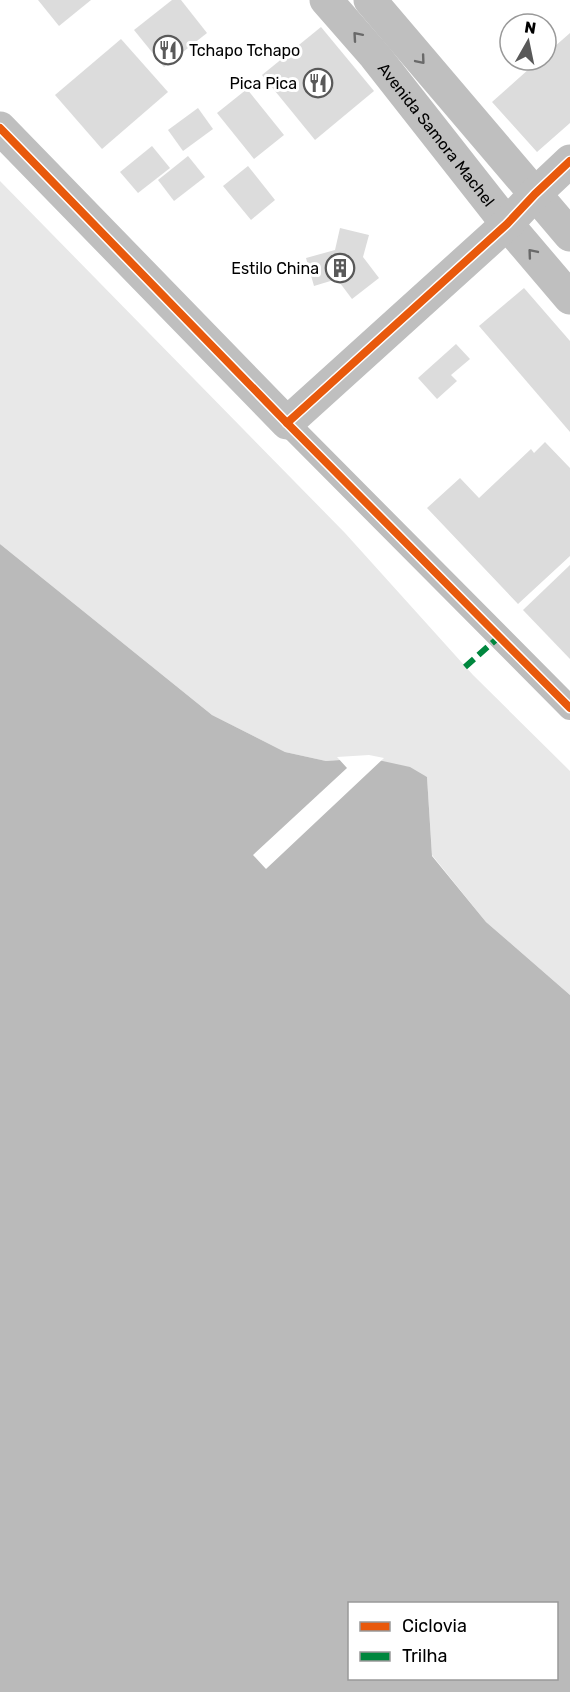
<svg xmlns="http://www.w3.org/2000/svg" width="570" height="1692" font-family="Rubik,sans-serif">
  <style>
    .green { fill: #e8e8e8 }
    .water { fill: #bababa; fill-rule: evenodd }
    .pier { fill: #fff }
    .building { fill: #dcdcdc }
    .lines { fill: none; stroke-linecap: round; stroke-linejoin: round }
    .street { stroke: #bdbdbd; stroke-width: 24 }
    .secondary { stroke: #bfbfbf; stroke-width: 33 }
    .quiet { stroke: #00873e; stroke-width: 6; stroke-dasharray: 12 6; stroke-linecap: butt }
    .cycleway-casing { stroke: #fff; stroke-width: 11 }
    .cycleway { stroke: #e8590c; stroke-width: 8 }
    .oneway { stroke: #696969 }
    .labels { text-anchor: middle; dominant-baseline: central; stroke-width: 6; stroke-linejoin: round; paint-order: stroke }
    .poi-label { font-size: 16px; fill: #000; stroke: #fff; text-anchor: end }
    .street-label { font-size: 16px; fill: #000; stroke: #fff }
  </style>
  <rect width="100%" height="100%" fill="#fff"/>
  <path class="green" d="M0 181 345 533 473 675 570 771V995L486 922 432 855 427 777 369 758 326 761 285 752 212 715 0 544Z"/>
  <path class="water" d="M0 544 212 715 285 752 326 761 369 758 410 767 427 777 432 856 486 922 570 995V1692H0ZM350 1604H556V1678H350Z"/>
  <path class="pier" d="M369 755 384 758 266 869 253 855 347 768 337 757Z"/>
  <g class="building">
    <path d="M38 0H91L59 26Z"/>
    <path d="M172 0H181L207 33 164 67 134 30Z"/>
    <path d="M321 27 374 91 315 140 262 75Z"/>
    <path d="M570 33V123L537 152 492 102 539 60H546V54Z"/>
    <path d="M121 39 168 92 102 149 55 95Z"/>
    <path d="M247 89 284 135 254 159 217 113Z"/>
    <path d="M198 108 213 129 183 151 168 130Z"/>
    <path d="M152 146 170 168 138 193 120 172Z"/>
    <path d="M188 156 205 177 174 201 158 180Z"/>
    <path d="M248 166 275 200 251 220 223 186Z"/>
    <path d="M340 228 369 235 363 257 379 278 352 299 337 279 314 286 306 258 335 250Z"/>
    <path d="M524 288 570 341V432L479 326Z"/>
    <path d="M456 344 470 359 451 375 457 381 437 399 418 378Z"/>
    <path d="M545 442 570 468V556L518 604 427 508 460 478 479 498 531 449 534 453Z"/>
    <path d="M570 565V659L523 610Z"/>
  </g>
  <g class="lines">
    <path class="street" d="M287 423 570 708"/>
    <g class="secondary">
      <path id="s1" d="M326 0 375 56 507 224 570 298"/>
      <path d="M370 0 570 235"/>
      <path d="M0 128 287 423 507 224 535 194 570 161"/>
    </g>
    <path class="quiet" d="M465 667 500 636"/>
    <g class="cycleway-casing">
      <g id="cycleway">
        <path d="M0 128 287 423 570 708"/>
        <path d="M287 423 507 224 535 194 570 161"/>
      </g>
    </g>
    <use href="#cycleway" class="cycleway"/>
  </g>
  <defs><path id="oneway-chevron" d="M-2-3.5L2.5 0L-2 3.5" fill="none" stroke-width="1.6" stroke-linecap="round" stroke-linejoin="round" transform="scale(1.5)"/></defs>
  <g class="oneway">
    <use href="#oneway-chevron" transform="translate(357 36) rotate(-131)"/>
    <use href="#oneway-chevron" transform="translate(421 60) rotate(50)"/>
    <use href="#oneway-chevron" transform="translate(532 253) rotate(-130)"/>
  </g>
  <defs>
    <g id="restaurant-ring" transform="scale(1.5)"><circle r="9.5" fill="#fff" stroke="#595959" stroke-width="1.5"/><path d="M-5-6h1v4h1v-4h1v4h1v-4h1v5L-1.5 .5V6h-2V.5L-5-1ZM5-6V6H3V1.5H1.5Q1.5-4 5-6Z" fill="#595959"/></g>
    <g id="building-ring" transform="scale(1.5)"><circle r="9.5" fill="#fff" stroke="#595959" stroke-width="1.5"/><path d="M-4-6H4V6H1V3H-1V6H-4ZM-2.5-4.3h1.7v1.8h-1.7ZM.8-4.3h1.7v1.8H.8ZM-2.5-1h1.7V.8h-1.7ZM.8-1h1.7V.8H.8Z" fill="#595959"/></g>
  </defs>
  <g fill-rule="evenodd">
    <use href="#restaurant-ring" x="168" y="50"/>
    <use href="#restaurant-ring" x="318" y="83"/>
    <use href="#building-ring" x="340" y="268"/>
  </g>
  <g class="labels">
    <g class="poi-label">
      <text x="189" y="50" text-anchor="start">Tchapo Tchapo</text>
      <text x="297" y="83">Pica Pica</text>
      <text x="319" y="268">Estilo China</text>
    </g>
    <g class="street-label">
      <text stroke="none"><textPath href="#s1" startOffset="174">Avenida Samora Machel</textPath></text>
    </g>
  </g>
  <rect x="348" y="1602" width="210" height="78" fill="#ffffff" stroke="#999999" stroke-width="1.5"/>
  <rect x="360" y="1622" width="30" height="9" fill="#e8590c" stroke="#999999" stroke-width="1.5"/>
  <text x="402" y="1632" font-size="18" fill="#000000">Ciclovia</text>
  <rect x="360" y="1652" width="30" height="9" fill="#00873e" stroke="#999999" stroke-width="1.5"/>
  <text x="402" y="1662" font-size="18" fill="#000000">Trilha</text>
  <g transform="translate(528 42) rotate(9)"><circle r="28" fill="#ffffff" stroke="#999999" stroke-width="1.5"/>
  <path d="M0-4.5L10 22L0 15L-10 22Z" fill="#595959"/>
  <text y="-9" font-size="16" font-weight="bold" text-anchor="middle" fill="#000000">N</text>
  </g>
</svg>
